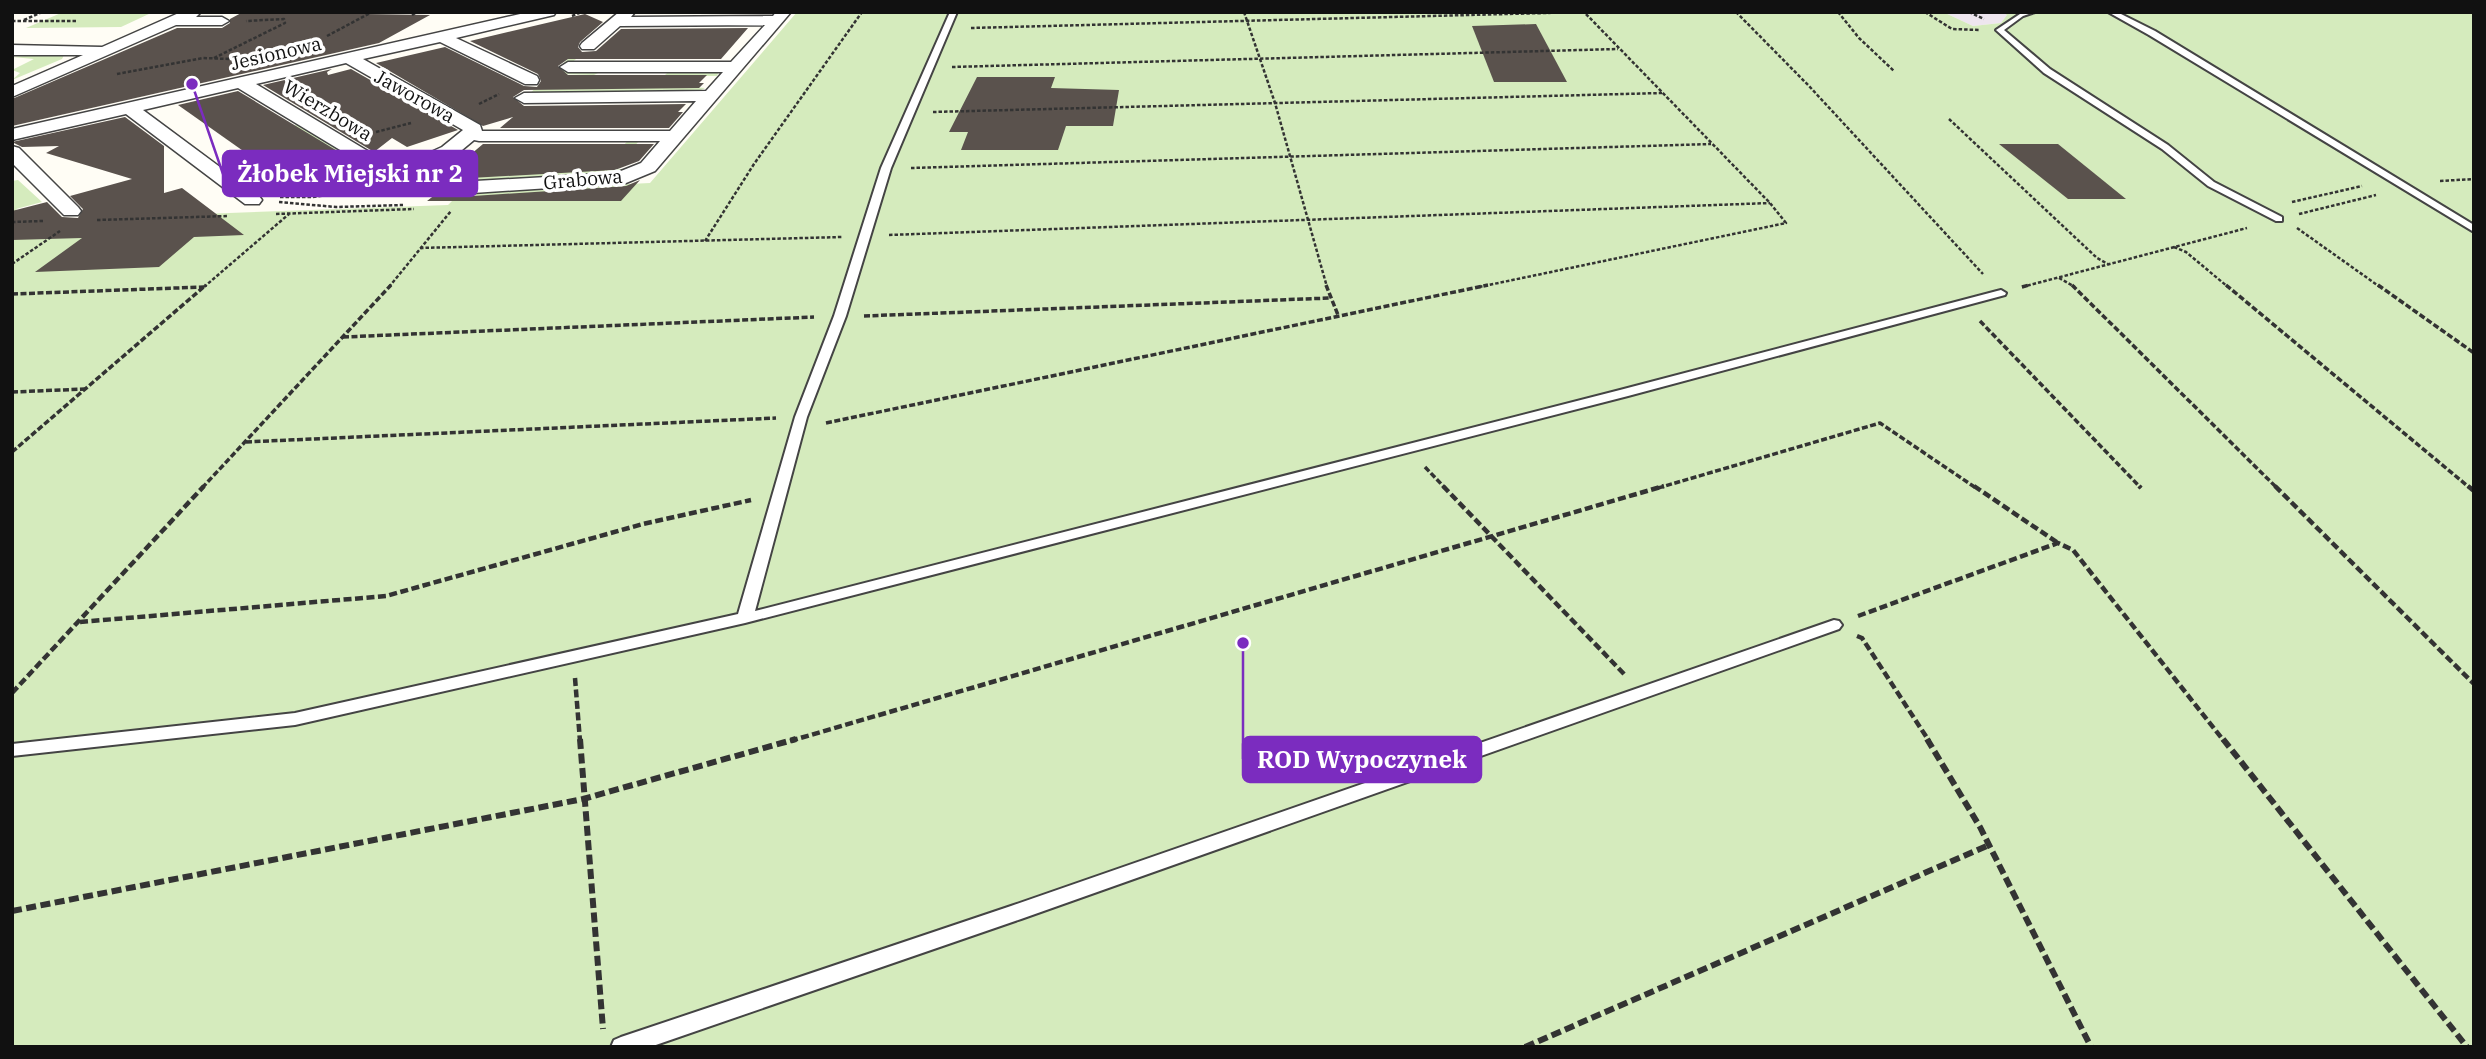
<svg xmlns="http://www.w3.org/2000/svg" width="2486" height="1059" font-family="'IBM Plex Serif',serif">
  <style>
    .industrial { fill: #eee6ef }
    .green { fill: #d5ebbd }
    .building { fill: #5a524d }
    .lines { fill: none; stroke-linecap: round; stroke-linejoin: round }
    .lane-casing { stroke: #444; stroke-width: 4 }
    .street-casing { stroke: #444; stroke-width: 3 }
    .path-far3 { stroke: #333; stroke-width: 2.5; stroke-dasharray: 3.5 2; stroke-linecap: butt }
    .path-far2 { stroke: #333; stroke-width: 3.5; stroke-dasharray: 6 2.5; stroke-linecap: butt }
    .path-far1 { stroke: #333; stroke-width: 4.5; stroke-dasharray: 8 3.5; stroke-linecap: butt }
    .path { stroke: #333; stroke-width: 6; stroke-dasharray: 10 4.5; stroke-linecap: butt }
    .lane { fill: #fff; fill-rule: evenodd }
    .street { fill: #fff; fill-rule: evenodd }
    .labels { text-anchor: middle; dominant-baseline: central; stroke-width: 7; stroke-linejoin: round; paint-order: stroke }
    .far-street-label { font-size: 19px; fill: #111; stroke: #fff }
    .leader { fill: none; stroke: #7b2cbf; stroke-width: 2.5 }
    .callout-dot { fill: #7b2cbf; stroke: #fff; stroke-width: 2.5 }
    .callout { fill: #7b2cbf; stroke: #7b2cbf; stroke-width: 2.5 }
    .callout-label { font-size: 24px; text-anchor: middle; font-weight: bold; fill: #fff }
  </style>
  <rect width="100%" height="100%" fill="#fffdf5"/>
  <path class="industrial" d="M1943 12H2003L2008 14 2001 23 1973 26Z"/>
  <g class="green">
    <path d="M797 12H1943L1973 26 2001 23 2007 15 2003 12H2474V1047H12V221L448 205 461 192 650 183Z"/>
    <path d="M61 13H151L121 27 26 28Z"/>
    <path d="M65 53 62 59 12 80 20 73 12 70 34 59 12 57Z"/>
    <path d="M699 56 696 59H576L564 70H604L594 75 559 74 543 88 688 75H665L670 70 719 71 717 76H701L692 87 705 88 699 91 528 95 569 58Z"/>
    <path d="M298 124 388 179 357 188 350 182 362 175 297 131 294 126Z"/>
    <path d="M630 138 654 141H639L614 169H634L624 173 450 183 418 178 430 169 468 171 624 145Z"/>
    <path d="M18 180 42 202 16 209 26 219 12 220V181Z"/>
  </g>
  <g class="building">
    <path d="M243 12 430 15 379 43 12 126V99L177 28H222L230 23V19Z"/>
    <path d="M585 14 603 22 580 42 578 47 582 52 596 51 621 29 748 28 721 59H568L558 66 568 75H707L699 83H704L699 88 524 90 513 97 524 106 686 104 678 112H683L669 128H500L513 117 483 126 376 63 445 47 524 86 537 87 541 81 538 74 470 41Z"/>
    <path d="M1536 24 1567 82H1494L1472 26Z"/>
    <path d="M332 69 327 72 328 75 351 69 458 130 407 147 392 138 374 152 263 85Z"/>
    <path d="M977 77H1055L1051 88 1119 90 1113 126H1066L1058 150H961L968 132H949Z"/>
    <path d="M238 91 359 164 328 189 317 194H304L178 105Z"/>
    <path d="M125 117 164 146V193L182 188 244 235 194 237 159 267 35 272 82 238 12 240V211L47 202 62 217 78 218 83 209 70 196 132 179 46 153 59 146 22 147 12 142Z"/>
    <path d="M483 144H654L639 161 615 170 453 179 477 159 464 160Z"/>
    <path d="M1999 144H2058L2126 199H2068Z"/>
    <path d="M640 180 621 201H427L436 194 458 197 626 186Z"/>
  </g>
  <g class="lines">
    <g class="lane-casing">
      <g id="lane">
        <path d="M950 12H957L891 168 846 316 807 417 755 611 1620 390 1997 291 2001 290 2006 293 2005 295 1628 396 745 623 295 725 12 756V744L295 713 738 614 795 417 834 316 881 168Z"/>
        <path d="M2023 12H2035L2023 16 2004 30 2050 69 2168 145 2214 182 2282 217V221H2276L2208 186 2162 149 2044 73 1996 30Z"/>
        <path d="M2108 12H2117L2155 31 2474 225V232L2149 35Z"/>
        <path d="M1834 620 1839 621 1842 625 1839 629 1021 919 650 1047H611L614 1040 621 1037 1011 906Z"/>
      </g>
    </g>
    <g class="street-casing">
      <g id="street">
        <path d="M181 12H201L196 17H222L229 21 222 25H176L12 97V86L83 55H12V45L102 47Z"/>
        <path d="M529 12H556L554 15 456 38 537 76 539 80 537 84H525L440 42 363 59 480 125 482 131H670L696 101 524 103 515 98 524 93 706 91 723 72H568L560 67 568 62H731L765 25 620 26 594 49H582L580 46 582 43 619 12H635L631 17 773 16 776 12H791L655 171 626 183 458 194 420 189 388 179 238 88 143 110 259 196 262 200 259 204H245L126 114 12 140V129ZM346 63 463 130 442 147 396 168 256 84ZM474 140 479 141H660L641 163 616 173 458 182 413 175 456 155Z"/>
        <path d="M12 146 19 148 78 207 81 211 78 215H64L12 163Z"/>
      </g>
    </g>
    <g class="path-far3">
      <path d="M1244 12 1275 103 1327 287"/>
      <path d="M1736 12 1809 86 1983 274"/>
      <path d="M1838 12 1859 38 1894 71"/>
      <path d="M1925 12 1952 29 1979 30"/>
      <path d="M1969 12 1984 19"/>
      <path d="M412 15 417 12"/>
      <path d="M572 16 582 12"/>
      <path d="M24 20 42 12"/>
      <path d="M12 21H78"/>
      <path d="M971 28 1584 12"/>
      <path d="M327 36 372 12"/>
      <path d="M214 58 285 23 284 19 246 21"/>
      <path d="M952 67 1618 49"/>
      <path d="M117 74 203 58 229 59"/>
      <path d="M479 104 499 94"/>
      <path d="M933 112 1662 93"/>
      <path d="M1949 119 2097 258 2108 264"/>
      <path d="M376 132 411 123"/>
      <path d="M911 168 1711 144"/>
      <path d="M353 178 344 182 353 190"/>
      <path d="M2440 181 2474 179"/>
      <path d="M280 197H313L369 190"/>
      <path d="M279 202 336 207 403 205"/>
      <path d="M2292 202 2362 186"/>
      <path d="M276 214 414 209"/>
      <path d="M2299 214 2376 195"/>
      <path d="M97 220 228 216"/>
      <path d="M12 222 43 221"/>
      <path d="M2297 228 2380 287"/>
      <path d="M889 235 1770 203"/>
      <path d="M705 241 754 164 862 12"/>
      <path d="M2174 247 2186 252 2228 287"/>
      <path d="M420 248 842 237"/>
      <path d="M12 264 60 231"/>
      <path d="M2059 278 2075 287"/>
      <path d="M204 287 289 214"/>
      <path d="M389 287 451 211"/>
      <path d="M1479 287 1786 223 1770 203 1584 12"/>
      <path d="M2022 287 2247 228"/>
    </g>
    <g class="path-far2">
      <path d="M1326 285 1338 315"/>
      <path d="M2072 285 2277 488"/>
      <path d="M2226 285 2470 488"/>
      <path d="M2378 285 2474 353"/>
      <path d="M2022 287 2029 285"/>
      <path d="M12 294 204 287"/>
      <path d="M864 316 1330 298"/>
      <path d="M1980 321 2141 488"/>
      <path d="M343 337 814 317"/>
      <path d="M12 392 85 389"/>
      <path d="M826 423 1488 285"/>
      <path d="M246 442 776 418"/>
      <path d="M12 452 206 285"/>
      <path d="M1425 467 1445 488"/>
      <path d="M202 488 391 285"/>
      <path d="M1658 488 1880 423 1976 488"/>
    </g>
    <g class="path-far1">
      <path d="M1443 486 1625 675"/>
      <path d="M1974 486 2058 543"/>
      <path d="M2139 486 2141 488"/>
      <path d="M2275 486 2474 684"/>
      <path d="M2468 486 2474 491"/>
      <path d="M1858 616 2058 543 2073 550 2224 741"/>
      <path d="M80 622 386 596 643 524 751 500"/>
      <path d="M1857 636 1862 638 1929 741"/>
      <path d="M575 678 580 741"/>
      <path d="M12 693 204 486"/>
      <path d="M790 741 1664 486"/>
    </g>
    <g class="path">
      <path d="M580 739 603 1029"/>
      <path d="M1927 739 1980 827 2091 1047"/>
      <path d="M2223 739 2467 1047"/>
      <path d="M12 911 583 799 796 739"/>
      <path d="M1525 1047 1989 845"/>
    </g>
    <use href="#lane" class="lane"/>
    <use href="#street" class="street"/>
  </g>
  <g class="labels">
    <g class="far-street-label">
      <text transform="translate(276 53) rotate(-13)">Jesionowa</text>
      <text transform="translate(415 96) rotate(29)">Jaworowa</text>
      <text transform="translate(328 110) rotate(31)">Wierzbowa</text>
      <text transform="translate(583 179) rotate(-5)">Grabowa</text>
    </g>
  </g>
  <path class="leader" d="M192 84L223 174M1243 643L1243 759"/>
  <g class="callout-dot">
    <circle cx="192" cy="84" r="7"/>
    <circle cx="1243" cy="643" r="7"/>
  </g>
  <g class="callout">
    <rect x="223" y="151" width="254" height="45" rx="7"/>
    <rect x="1243" y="737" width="238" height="45" rx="7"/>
  </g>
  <g class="callout-label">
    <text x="350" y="182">Żłobek Miejski nr 2</text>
    <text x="1362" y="768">ROD Wypoczynek</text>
  </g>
  <rect width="2486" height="1059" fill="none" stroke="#111111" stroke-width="28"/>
</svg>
